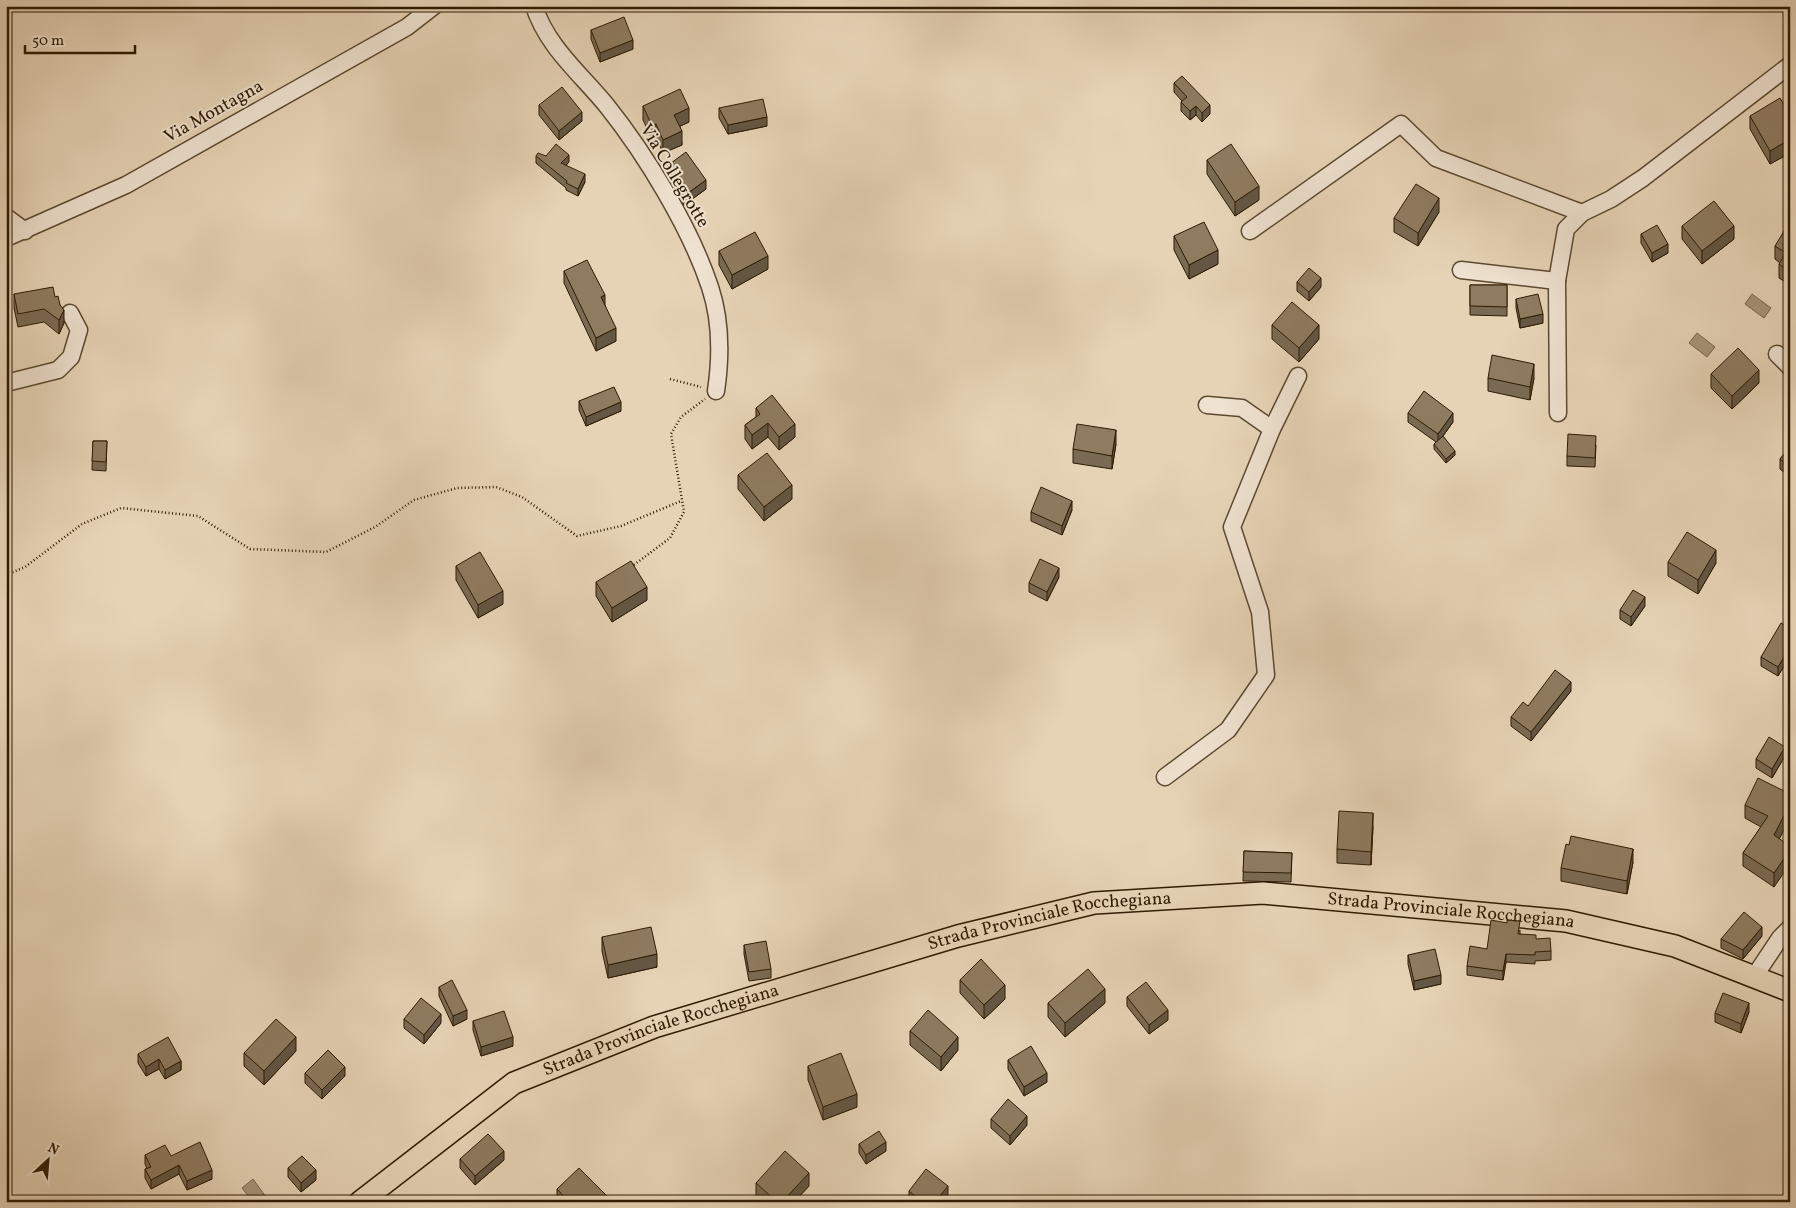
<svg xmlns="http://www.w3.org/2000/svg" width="1796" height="1208" font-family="Vollkorn,serif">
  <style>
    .water { fill: #a79479; stroke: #77644a }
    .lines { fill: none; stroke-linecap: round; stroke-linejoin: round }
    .minor-casing { stroke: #5c4930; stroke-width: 19 }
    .major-casing { stroke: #2e1b03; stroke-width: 24 }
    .path { stroke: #2e1b03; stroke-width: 2.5; stroke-dasharray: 1 2.5; stroke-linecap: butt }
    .minor { stroke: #efe2d0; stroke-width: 16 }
    .major { stroke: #e6d3b6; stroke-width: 21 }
    .wall { fill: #7a6a53; stroke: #2e1b03 }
    .shaded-wall { fill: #635643; stroke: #2e1b03 }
    .building { fill: #8e7b60; stroke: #2e1b03 }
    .labels { text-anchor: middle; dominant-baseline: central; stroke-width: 4; stroke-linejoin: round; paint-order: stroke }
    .street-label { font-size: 18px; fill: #2e1b03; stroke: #efe2d0 }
  </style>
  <rect width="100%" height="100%" fill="#e6d3b6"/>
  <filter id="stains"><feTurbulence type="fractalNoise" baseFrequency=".004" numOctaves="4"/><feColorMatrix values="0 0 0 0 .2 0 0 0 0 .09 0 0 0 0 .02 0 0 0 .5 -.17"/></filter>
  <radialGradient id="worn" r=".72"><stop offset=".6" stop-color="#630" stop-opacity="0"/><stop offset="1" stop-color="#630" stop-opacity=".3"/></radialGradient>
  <g class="water">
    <path d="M1752 294 1771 308 1764 318 1745 304Z"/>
    <path d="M1697 333 1715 347 1707 357 1689 343Z"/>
    <path d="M253 1179 266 1197 264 1202H253L242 1188Z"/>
  </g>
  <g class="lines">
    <g class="minor-casing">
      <g id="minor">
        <path d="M534 6C547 47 581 74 607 106 646 155 690 227 710 287 721 320 721 357 716 391"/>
        <path d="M6 217 25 231"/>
        <path d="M1250 231 1401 124 1436 158 1582 213"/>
        <path d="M6 238 126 185 407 27 434 6"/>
        <path d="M1461 270 1557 281"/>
        <path d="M1777 354 1790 367"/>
        <path d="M6 383 58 370 71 357 79 330 70 313"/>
        <path d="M1207 405 1242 408 1272 429"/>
        <path d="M1558 413 1557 281 1566 229 1582 213 1611 199 1643 178 1790 65"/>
        <path d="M1165 777 1228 730 1266 675 1260 612 1232 527 1272 429 1298 376"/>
        <path d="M1754 977 1780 938 1790 928"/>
      </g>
    </g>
    <g class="major-casing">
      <g id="major">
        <path id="s1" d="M360 1202 514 1083 654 1027 958 936 1094 903 1263 893 1566 921 1675 946 1790 991"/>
      </g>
    </g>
    <g class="path">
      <path d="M670 379 701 387"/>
      <path d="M631 567 670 538 684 512 671 434 681 417 705 399"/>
      <path d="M6 575 25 567 82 524 121 508 198 516 250 549 326 552 375 527 414 500 457 488 496 487 522 497 577 536 621 526 681 501"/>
    </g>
    <use href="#minor" class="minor"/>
    <use href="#major" class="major"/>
  </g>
  <g class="wall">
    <path d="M591 30 633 49 600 62 591 39Z"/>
    <path d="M1174 83 1210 114 1202 122 1196 115 1190 120 1181 111V102L1182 101 1174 92Z"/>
    <path d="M539 105 582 121 559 140 539 115Z"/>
    <path d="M643 106 689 122 680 126 682 145 663 153 656 137 652 139 643 120Z"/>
    <path d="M719 108 767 126 728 134 719 118Z"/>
    <path d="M1790 115V153L1770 164 1750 129V116Z"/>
    <path d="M536 156H546L569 162 566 165 585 182 578 196 566 190V188L536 163Z"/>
    <path d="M1207 160 1259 200 1235 216 1207 174Z"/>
    <path d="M667 166 706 189 684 205 667 175Z"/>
    <path d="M1439 212 1418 246 1394 232V218Z"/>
    <path d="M1682 226 1734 239 1702 264 1682 239Z"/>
    <path d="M1641 234 1668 253 1652 262 1641 243Z"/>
    <path d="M1790 235V285L1779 278V264L1780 263 1775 259V246Z"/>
    <path d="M1174 236 1218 264 1189 279 1174 250Z"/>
    <path d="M719 251 768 269 732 289 719 265Z"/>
    <path d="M564 271 605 305 616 341 596 351 564 283Z"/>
    <path d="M1297 282 1321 287 1309 301 1297 291Z"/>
    <path d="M1470 285H1507V316L1470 315Z"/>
    <path d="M14 294 55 297 60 305 64 323 59 334 44 322 18 327 14 308Z"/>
    <path d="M1516 299 1543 323 1520 328 1516 308Z"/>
    <path d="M1272 325 1319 339 1299 362 1272 339Z"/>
    <path d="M1711 374 1759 383 1732 409 1711 388Z"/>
    <path d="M1488 378H1534L1530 400 1488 391Z"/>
    <path d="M579 401 621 411 586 426 579 410Z"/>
    <path d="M756 408 795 437 779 450 768 437 752 449 745 439V425L756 417Z"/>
    <path d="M1408 413 1453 422 1443 436 1455 455 1446 463 1434 449V444L1436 442 1408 422Z"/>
    <path d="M93 441H107L106 471 92 470Z"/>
    <path d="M1116 444 1112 469 1073 463V449Z"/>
    <path d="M1596 445 1595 467 1567 466V456Z"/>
    <path d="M1790 447V477L1780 469V459Z"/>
    <path d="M738 475 792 499 764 521 738 489Z"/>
    <path d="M1072 510 1062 535 1031 521V512Z"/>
    <path d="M1668 562 1716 563 1698 594 1668 576Z"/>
    <path d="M456 566 503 604 478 618 456 580Z"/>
    <path d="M1059 577 1047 601 1029 592V583Z"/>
    <path d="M596 582 647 600 612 622 596 596Z"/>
    <path d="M1645 606 1631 626 1620 619V610Z"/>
    <path d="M1790 628V656L1778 676 1761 666V657Z"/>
    <path d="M1571 691 1531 741 1511 726V717L1528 706Z"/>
    <path d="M1785 756 1772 778 1756 768V759Z"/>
    <path d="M1790 794V818L1779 839 1774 887 1743 866V853L1761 827 1745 818V805Z"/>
    <path d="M1373 827 1371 865 1337 863V849Z"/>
    <path d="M1244 851 1292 853 1291 882 1243 881Z"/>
    <path d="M1633 862 1627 894 1561 881V868Z"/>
    <path d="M1520 930V934L1536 939 1551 951V960L1535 961V964L1506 962 1503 980 1467 975V966Z"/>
    <path d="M1762 936 1743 959 1721 948V939Z"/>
    <path d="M602 937 657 967 608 978 602 951Z"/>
    <path d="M744 945 771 969V978L749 981 744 954Z"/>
    <path d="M1408 955 1441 984 1414 990 1408 964Z"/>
    <path d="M960 980 1005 999 984 1019 960 993Z"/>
    <path d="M439 987 467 1019 453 1026 439 996Z"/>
    <path d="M1127 997 1168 1020 1149 1034 1127 1006Z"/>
    <path d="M1048 1003H1105L1065 1037 1048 1017Z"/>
    <path d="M1749 1012 1741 1033 1715 1022V1013Z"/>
    <path d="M404 1019 441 1023 424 1044 404 1028Z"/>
    <path d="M473 1021 513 1046 481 1056 473 1030Z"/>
    <path d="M910 1031 958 1050 941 1071 910 1045Z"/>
    <path d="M296 1051 264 1085 244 1066V1053Z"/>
    <path d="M138 1054 181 1061V1070L165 1079 159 1069 146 1076 138 1063Z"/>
    <path d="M1008 1060 1047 1082 1024 1096 1008 1069Z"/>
    <path d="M808 1066 857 1107 823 1120 808 1080Z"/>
    <path d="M305 1073 345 1076 322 1099 305 1083Z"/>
    <path d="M991 1119 1027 1125 1010 1145 991 1128Z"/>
    <path d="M859 1144 886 1151 866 1164 859 1153Z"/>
    <path d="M145 1155 171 1156 212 1179 187 1190 179 1174 151 1189 145 1178V1169H147L145 1164Z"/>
    <path d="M460 1159 504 1160 475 1185 460 1168Z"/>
    <path d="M288 1168 316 1180 301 1192 288 1177Z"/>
    <path d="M756 1183 809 1186 794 1202H762L756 1197Z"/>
    <path d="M557 1189 613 1202H557Z"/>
    <path d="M909 1191 948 1195 942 1202H911L909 1200Z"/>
  </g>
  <g class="shaded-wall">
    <path d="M633 40V49L600 62V53Z"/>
    <path d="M1210 105V114L1202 122V113Z"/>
    <path d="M1196 106V115L1190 120V111Z"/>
    <path d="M689 108V122L674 129V115Z"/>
    <path d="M582 112V121L559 140V131Z"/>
    <path d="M767 117V126L728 134V125Z"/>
    <path d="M656 124V137L652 139V126Z"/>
    <path d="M682 131V145L663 153V140Z"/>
    <path d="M1790 139V153L1770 164V151Z"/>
    <path d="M569 155V162L561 171V163Z"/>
    <path d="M585 174V182L578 196V189Z"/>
    <path d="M706 180V189L684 205V196Z"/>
    <path d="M1259 186V200L1235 216V202Z"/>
    <path d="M1439 198V212L1418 246V233Z"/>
    <path d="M1734 226V239L1702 264V251Z"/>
    <path d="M1668 244V253L1652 262V253Z"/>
    <path d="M1218 250V264L1189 279V265Z"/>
    <path d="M768 256V269L732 289V275Z"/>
    <path d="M1321 278V287L1309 301V292Z"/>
    <path d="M605 295V308L601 297Z"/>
    <path d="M64 310V323L59 334V320Z"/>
    <path d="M1543 314V323L1520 328V319Z"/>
    <path d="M1319 325V339L1299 362V348Z"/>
    <path d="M616 328V341L596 351V338Z"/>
    <path d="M1534 364V378L1530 400V387Z"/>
    <path d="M1759 370V383L1732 409V396Z"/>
    <path d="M621 402V411L586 426V417Z"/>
    <path d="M1453 413V422L1438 443V434Z"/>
    <path d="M768 423V437L752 449V435Z"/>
    <path d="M795 424V437L779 450V437Z"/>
    <path d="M1116 430V444L1112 469V456Z"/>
    <path d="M1455 451V455L1446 463V459Z"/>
    <path d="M792 485V499L764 521V507Z"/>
    <path d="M1072 501V510L1062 535V526Z"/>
    <path d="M1716 550V563L1698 594V580Z"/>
    <path d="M1059 568V577L1047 601V592Z"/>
    <path d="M647 587V600L612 622V608Z"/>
    <path d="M503 591V604L478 618V605Z"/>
    <path d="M1645 597V606L1631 626V617Z"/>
    <path d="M1790 647V656L1778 676V667Z"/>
    <path d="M1571 682V691L1531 741V732Z"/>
    <path d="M1785 747V756L1772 778V769Z"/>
    <path d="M1790 804V818L1774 849V835Z"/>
    <path d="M1373 813V827L1371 865V852Z"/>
    <path d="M1633 849V862L1627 894V881Z"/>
    <path d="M1790 850V864L1774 887V873Z"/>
    <path d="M1762 927V936L1743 959V950Z"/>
    <path d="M657 954V967L608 978V965Z"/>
    <path d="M1506 954V962L1503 980V971Z"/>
    <path d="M1441 975V984L1414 990V981Z"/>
    <path d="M1005 985V999L984 1019V1005Z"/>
    <path d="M1105 989V1003L1065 1037V1023Z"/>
    <path d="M1749 1003V1012L1741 1033V1024Z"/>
    <path d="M467 1010V1019L453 1026V1016Z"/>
    <path d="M1168 1010V1020L1149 1034V1025Z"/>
    <path d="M441 1014V1023L424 1044V1035Z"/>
    <path d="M296 1037V1051L264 1085V1071Z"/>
    <path d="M513 1037V1046L481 1056V1047Z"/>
    <path d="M958 1037V1050L941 1071V1057Z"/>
    <path d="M159 1059V1069L146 1076V1067Z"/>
    <path d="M181 1061V1070L165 1079V1070Z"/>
    <path d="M345 1067V1076L322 1099V1090Z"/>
    <path d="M1047 1073V1082L1024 1096V1087Z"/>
    <path d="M857 1094V1107L823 1120V1107Z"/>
    <path d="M1027 1116V1125L1010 1145V1136Z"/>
    <path d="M886 1142V1151L866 1164V1155Z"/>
    <path d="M504 1151V1160L475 1185V1176Z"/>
    <path d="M179 1165V1174L151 1189V1180Z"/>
    <path d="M212 1170V1179L187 1190V1181Z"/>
    <path d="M316 1170V1180L301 1192V1183Z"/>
    <path d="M809 1173V1186L794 1202H782Z"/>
    <path d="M948 1186V1195L942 1202H935Z"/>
  </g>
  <g class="building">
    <path d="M624 17 633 40 600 53 591 30Z"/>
    <path d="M1182 76 1210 105 1202 113 1196 106 1190 111 1181 102 1187 97 1174 83Z"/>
    <path d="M562 87 582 112 559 131 539 105Z"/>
    <path d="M680 89 689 108 674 115 682 131 663 140 656 124 652 126 643 106Z"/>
    <path d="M1780 98 1790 115V139L1770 151 1750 116Z"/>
    <path d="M763 99 767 117 728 125 719 108Z"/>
    <path d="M556 144 569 155 561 163 585 174 578 189 566 183 567 181 536 156 538 153 546 156Z"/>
    <path d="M1231 144 1259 186 1235 202 1207 160Z"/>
    <path d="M686 152 706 180 684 196 667 166Z"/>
    <path d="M1416 184 1439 198 1418 233 1394 218Z"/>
    <path d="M1714 201 1734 226 1702 251 1682 226Z"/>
    <path d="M1204 222 1218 250 1189 265 1174 236Z"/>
    <path d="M1657 225 1668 244 1652 253 1641 234Z"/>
    <path d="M1784 231 1790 235V272L1779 264 1786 253 1775 246Z"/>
    <path d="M755 232 768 256 732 275 719 251Z"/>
    <path d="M587 260 605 295 601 297 616 328 596 338 564 271Z"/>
    <path d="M1309 268 1321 278 1309 292 1297 282Z"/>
    <path d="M1470 285H1507V307L1470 306Z"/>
    <path d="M53 287 55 297 58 296 60 305 64 310 59 320 44 309 18 314 14 294Z"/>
    <path d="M1538 294 1543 314 1520 319 1516 299Z"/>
    <path d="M1292 302 1319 325 1299 348 1272 325Z"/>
    <path d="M1738 348 1759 370 1732 396 1711 374Z"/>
    <path d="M1492 355 1534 364 1530 387 1488 378Z"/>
    <path d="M614 387 621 402 586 417 579 401Z"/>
    <path d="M1424 391 1453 413 1438 434 1408 413Z"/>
    <path d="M772 395 795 424 779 437 768 423 752 435 745 425 760 414 756 408Z"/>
    <path d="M1077 424 1116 430 1112 456 1073 449Z"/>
    <path d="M1568 434 1596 436 1595 458 1567 456Z"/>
    <path d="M1443 436 1455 451 1446 459 1434 444Z"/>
    <path d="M93 441H107L106 462 92 461Z"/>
    <path d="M1790 447V468L1780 459Z"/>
    <path d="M767 453 792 485 764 507 738 475Z"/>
    <path d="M1041 487 1072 501 1062 526 1031 512Z"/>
    <path d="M1687 532 1716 550 1698 580 1668 562Z"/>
    <path d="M480 552 503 591 478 605 456 566Z"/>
    <path d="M1040 559 1059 568 1047 592 1029 583Z"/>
    <path d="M631 561 647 587 612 608 596 582Z"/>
    <path d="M1633 590 1645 597 1631 617 1620 610Z"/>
    <path d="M1781 623 1790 628V647L1778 667 1761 657Z"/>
    <path d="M1555 670 1571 682 1531 732 1511 717 1523 702 1528 706Z"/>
    <path d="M1769 737 1785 747 1772 769 1756 759Z"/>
    <path d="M1758 778 1790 794V804L1774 835 1790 846V850L1774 873 1743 853 1768 816 1745 805Z"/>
    <path d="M1339 811 1373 813 1371 852 1337 849Z"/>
    <path d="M1571 836 1633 849 1627 881 1561 868 1566 844 1569 845Z"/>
    <path d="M1244 851 1292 853 1291 873 1243 872Z"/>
    <path d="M1744 912 1762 927 1743 950 1721 939Z"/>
    <path d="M1491 920 1507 923V920L1520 921 1518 934 1536 935V939L1550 938 1551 951 1535 952V955L1506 954 1503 971 1467 966 1470 946 1487 949Z"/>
    <path d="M651 927 657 954 608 965 602 937Z"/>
    <path d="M766 941 771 969 749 972 744 945Z"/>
    <path d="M1435 949 1441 975 1414 981 1408 955Z"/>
    <path d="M981 959 1005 985 984 1005 960 980Z"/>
    <path d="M1088 969 1105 989 1065 1023 1048 1003Z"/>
    <path d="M452 980 467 1010 453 1016 439 987Z"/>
    <path d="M1146 982 1168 1010 1149 1025 1127 997Z"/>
    <path d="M1723 993 1749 1003 1741 1024 1715 1013Z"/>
    <path d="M421 998 441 1014 424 1035 404 1019Z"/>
    <path d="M928 1010 958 1037 941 1057 910 1031Z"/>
    <path d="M504 1011 513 1037 481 1047 473 1021Z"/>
    <path d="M276 1019 296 1037 264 1071 244 1053Z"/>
    <path d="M168 1037 181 1061 165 1070 159 1059 146 1067 138 1054Z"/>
    <path d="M1031 1046 1047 1073 1024 1087 1008 1060Z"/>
    <path d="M328 1050 345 1067 322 1090 305 1073Z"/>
    <path d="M841 1053 857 1094 823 1107 808 1066Z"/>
    <path d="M1008 1099 1027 1116 1010 1136 991 1119Z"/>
    <path d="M879 1131 886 1142 866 1155 859 1144Z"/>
    <path d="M488 1134 504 1151 475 1176 460 1159Z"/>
    <path d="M200 1142 212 1170 187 1181 179 1165 151 1180 145 1169 151 1167 145 1155 165 1145 171 1156Z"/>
    <path d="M785 1151 809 1173 782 1202H777L756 1183Z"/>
    <path d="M302 1156 316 1170 301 1183 288 1168Z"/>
    <path d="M579 1168 613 1202H569L557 1189Z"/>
    <path d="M926 1169 948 1186 935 1202H922L909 1191Z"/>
  </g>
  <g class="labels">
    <g class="street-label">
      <text transform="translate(214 112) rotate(-29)">Via Montagna</text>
      <text transform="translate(674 176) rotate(59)">Via Collegrotte</text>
      <text stroke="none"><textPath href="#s1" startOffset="1161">Strada Provinciale Rocchegiana</textPath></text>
      <text stroke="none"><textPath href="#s1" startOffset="756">Strada Provinciale Rocchegiana</textPath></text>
      <text stroke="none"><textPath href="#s1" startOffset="351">Strada Provinciale Rocchegiana</textPath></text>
    </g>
  </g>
  <rect width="1796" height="1208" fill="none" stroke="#e6d3b6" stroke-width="25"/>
  <rect x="8" y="8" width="1781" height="1193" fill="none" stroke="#2e1b03" stroke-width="2.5"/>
  <rect x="12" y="12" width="1771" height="1183" fill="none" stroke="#2e1b03"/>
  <g transform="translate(48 1160) rotate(26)" stroke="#efe2d0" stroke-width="4" paint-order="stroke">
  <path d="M0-4L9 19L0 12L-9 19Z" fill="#2e1b03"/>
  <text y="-8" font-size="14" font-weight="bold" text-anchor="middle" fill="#2e1b03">N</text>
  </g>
  <path d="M25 45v8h110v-8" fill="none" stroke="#2e1b03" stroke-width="2.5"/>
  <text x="32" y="45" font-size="15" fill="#2e1b03" stroke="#efe2d0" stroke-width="4" paint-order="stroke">50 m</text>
  <rect width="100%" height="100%" filter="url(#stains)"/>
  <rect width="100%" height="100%" fill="url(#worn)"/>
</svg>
